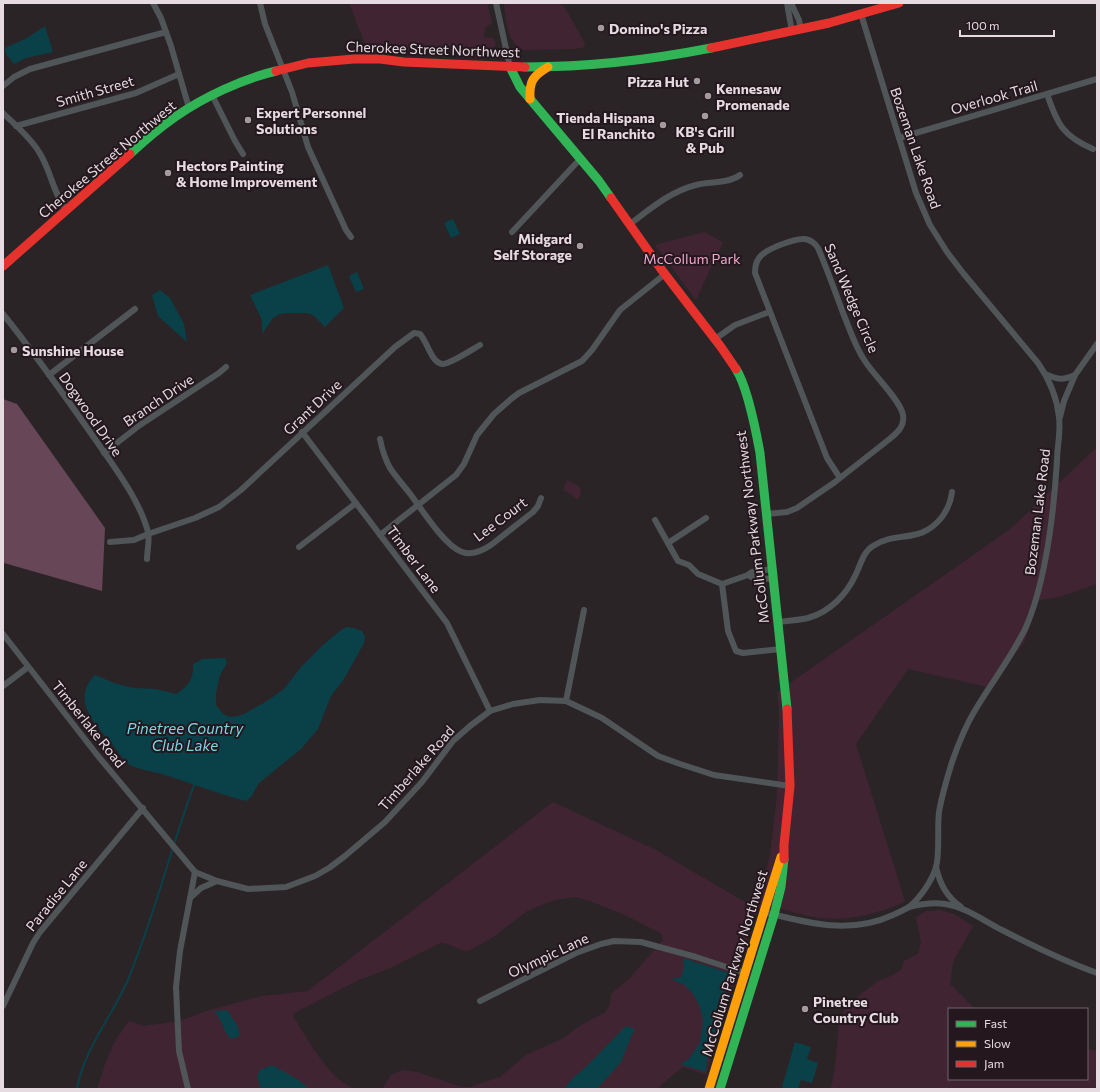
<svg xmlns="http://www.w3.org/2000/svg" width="1100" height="1092" font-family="Commissioner,sans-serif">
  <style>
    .green { fill: #402432 }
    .forest { fill: #674757 }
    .water { fill: #0a4048 }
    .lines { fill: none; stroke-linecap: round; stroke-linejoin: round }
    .stream { stroke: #0a4048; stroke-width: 2 }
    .street { stroke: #505557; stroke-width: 6 }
    .fast { stroke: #30b455; stroke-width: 9 }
    .slow { stroke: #ff9f0a; stroke-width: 9 }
    .jam { stroke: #e5322d; stroke-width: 9 }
    .poi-dot { fill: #a49b9f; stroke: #24171d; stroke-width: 1.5 }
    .labels { text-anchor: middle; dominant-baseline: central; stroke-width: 4; stroke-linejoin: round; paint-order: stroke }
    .poi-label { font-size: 14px; font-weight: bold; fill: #e5dbe0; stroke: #24171d; text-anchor: start }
    .street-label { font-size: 14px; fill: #e5dbe0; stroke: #24171d }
    .park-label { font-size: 14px; fill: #ecaacb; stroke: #24171d }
    .water-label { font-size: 15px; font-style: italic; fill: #7ed6e5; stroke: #24171d }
  </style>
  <rect width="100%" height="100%" fill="#2a2427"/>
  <g class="green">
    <path d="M349 3H487L492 22 491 24 485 27 484 37 493 38 496 43 495 46 484 52 373 49 367 44H365Z"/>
    <path d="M505 3H560L565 8 583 40 585 44 584 47 575 49 524 50C507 45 507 21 504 6Z"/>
    <path d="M704 232 723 242 696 300 655 245Z"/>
    <path d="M1097 447V584L1059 597 1039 600 1024 643 987 687 908 669 856 744 905 901C893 908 887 909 874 913 833 924 810 918 771 905L765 908 757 909 742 954 702 1089 707 1075 683 1067 663 1083 658 1089H382L391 1075 404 1070 417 1072 462 1087H470L500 1077 526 1055 562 1039 581 1025 606 1012 610 1004 611 994 629 979 663 940 662 934 625 915 587 900 575 897 554 900 527 911 492 938 468 951C458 951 450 942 440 943L390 968 359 980 294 1013 293 1016C306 1037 323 1067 341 1081 346 1085 351 1087 355 1089H97L105 1064 115 1041 129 1021 144 1026 180 1021 206 1011 262 996 308 991 553 802 656 850 757 909 770 855 777 794 779 711 777 692 1009 530Z"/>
    <path d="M567 480C570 482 574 483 577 485 582 489 582 496 577 500L571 494 563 490Z"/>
    <path d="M941 910 954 914 973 926 953 962 950 984 975 1009H949V1079H1087V1049L1097 1051V1089H830L833 1080 836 1056 839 1021 847 1005 878 981 889 977 901 970 904 961 918 954 921 942 916 917 926 911Z"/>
  </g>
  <path class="forest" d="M3 399 17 404 105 528 102 591 4 563 3 562Z"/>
  <g class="water">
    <path d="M45 26 53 52 26 58 14 64 6 54 5 48 27 38Z"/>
    <path d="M453 219 460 234 451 238 444 223Z"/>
    <path d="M328 265 344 308 325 327 313 315 306 313H290L280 314 273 318 262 334V320L250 295Z"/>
    <path d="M357 272 364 289 356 292 349 276Z"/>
    <path d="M160 290 170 298 184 324 187 342 158 316 152 295Z"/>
    <path d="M347 627 354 628 362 631 365 637 364 643 344 679 331 696 318 729 301 749 259 783 251 797 246 801C218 794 191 783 162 774 154 772 137 769 130 765 125 762 117 750 113 745 95 724 70 700 95 675L114 683 134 688 156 689 176 694C188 687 194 678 193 664L203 659 222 658H225L227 663 220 675 216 693V705L223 714 230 717 238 716 244 714 267 701 284 689 301 667 323 645 341 630Z"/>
    <path d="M683 958 732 974 707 1060 706 1072 680 1064 688 1060 700 1043 703 1021 700 1007 694 995 685 985 671 979 681 977 684 968Z"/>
    <path d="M227 1010 237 1025 240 1035 237 1037 231 1039C224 1033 222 1019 214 1011Z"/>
    <path d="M626 1026 635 1029 631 1037 621 1062 597 1089H564L573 1078 585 1068Z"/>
    <path d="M795 1042 811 1047 807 1059 818 1063 812 1083 801 1080 798 1089H787L782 1087Z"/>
    <path d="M272 1065C283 1071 301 1080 309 1089H261L257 1076 260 1070Z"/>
  </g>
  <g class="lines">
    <path class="stream" d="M77 1089C84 1049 111 1018 127 982 154 918 170 850 194 785"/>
    <g class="street">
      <path d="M153 3 161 18 171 46 189 108"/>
      <path d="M260 3 265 24 292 92 308 147 346 230 351 237"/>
      <path d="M496 3 510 67"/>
      <path d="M787 3 792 32"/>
      <path d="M791 3 799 20 801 30"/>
      <path d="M3 86 14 77 30 69 166 32"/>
      <path d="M1047 94C1057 124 1063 136 1093 149"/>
      <path d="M212 95 235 141 243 154"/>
      <path d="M3 113C15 125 30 137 39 152 51 170 53 194 67 211"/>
      <path d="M16 126 136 93 179 74"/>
      <path d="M899 138 1097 79"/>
      <path d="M630 224C650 209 671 191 696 185 711 181 728 184 740 175"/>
      <path d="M512 232 581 158"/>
      <path d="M3 314C36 355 67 399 97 442 115 468 140 501 148 532 150 540 147 551 147 559"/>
      <path d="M715 339 735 325 769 312"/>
      <path d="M1045 374C1057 379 1062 381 1075 375"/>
      <path d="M49 375 135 309"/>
      <path d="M1060 417 1064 401 1075 375 1097 344"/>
      <path d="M302 432 447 623 490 711"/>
      <path d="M380 439C382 449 385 459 390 468 396 477 404 486 411 495 422 510 445 546 462 552 472 556 482 551 491 545L533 512 538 506 541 498"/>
      <path d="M104 453 140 425 219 373 226 367"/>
      <path d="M767 514 787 512 797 508 835 482 840 478 887 441C896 434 905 427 903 415 901 402 878 379 870 368 857 352 851 332 843 313 835 291 827 269 818 248 815 243 811 240 805 239 795 238 765 249 759 258 756 262 755 267 755 273L827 458 840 478"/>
      <path d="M655 520 678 561 689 565 698 574 722 584 748 575 752 572 773 569"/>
      <path d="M380 535 456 475 464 464 477 435 494 414 511 399 519 393 582 361 592 350 620 310 665 274"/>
      <path d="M110 542 134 540 148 534 195 518 219 507 241 490 395 347 414 333 420 334C426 341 428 350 433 357 435 360 439 364 443 364 450 364 473 349 480 345"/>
      <path d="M668 543 706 518"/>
      <path d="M299 547 356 503"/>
      <path d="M748 575 753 578 774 579"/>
      <path d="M722 584 728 631 736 651 743 653 781 649"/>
      <path d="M778 622C788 621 799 620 808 618 830 612 847 594 856 574 861 564 863 552 873 546 897 530 920 545 942 517 947 510 951 502 952 492"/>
      <path d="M3 634 98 756 195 872 217 881 248 889 286 887 315 876 329 868 345 856 385 822 422 782 453 741 470 726 490 711 513 704 540 700 566 701 602 718 658 756 680 764 714 775 790 786"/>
      <path d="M3 686 28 667"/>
      <path d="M566 701 584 610"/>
      <path d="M936 867C940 884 946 896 961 907"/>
      <path d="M190 898 201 888 217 881"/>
      <path d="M909 907C921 904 932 902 945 904 966 907 984 921 1002 930 1033 946 1064 961 1097 973"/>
      <path d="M764 912C807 923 850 935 893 915 898 912 905 910 909 907 920 898 932 881 936 867 940 853 937 828 939 812 942 795 947 778 952 762 958 745 965 727 974 712 991 683 1012 657 1026 627 1030 618 1033 609 1036 599 1049 555 1054 508 1057 461 1057 447 1061 431 1059 417 1057 398 1049 379 1038 363L963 273 947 252 930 225 916 193 861 14"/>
      <path d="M480 1001 576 953 601 944 614 941 641 942 696 957 745 973"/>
      <path d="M3 1006 33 943 40 932 143 808"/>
      <path d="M188 1089 179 1051 176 987 180 951 195 872"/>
    </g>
    <g class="fast">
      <path d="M510 67 520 87 599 181 611 198"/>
      <path d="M525 67C586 67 650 60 711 48"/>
      <path d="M130 154C144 141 159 128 175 117 204 97 242 79 276 71"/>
      <path d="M736 369C748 388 756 431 760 453L787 709"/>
      <path d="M720 1089 774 915 781 887 784 859"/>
    </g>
    <g class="slow">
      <path d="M530 99C529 81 533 76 548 67"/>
      <path d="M709 1089 781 857"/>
    </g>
    <g class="jam">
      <path d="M711 48 829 23 899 3"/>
      <path d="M276 71 308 63 354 59H380L404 62 525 67"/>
      <path d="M611 198 661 269 721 347 736 369"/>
      <path d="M3 266 130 154"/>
      <path d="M784 859V845L790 786 787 709"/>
    </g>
  </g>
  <g class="poi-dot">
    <circle cx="601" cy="28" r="4"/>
    <circle cx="697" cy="81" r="4"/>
    <circle cx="708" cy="96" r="4"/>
    <circle cx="705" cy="116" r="4"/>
    <circle cx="248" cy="120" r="4"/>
    <circle cx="663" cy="125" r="4"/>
    <circle cx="168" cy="173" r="4"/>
    <circle cx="580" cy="246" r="4"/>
    <circle cx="14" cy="350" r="4"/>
    <circle cx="805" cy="1009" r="4"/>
  </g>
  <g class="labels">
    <g class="poi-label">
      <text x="609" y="28">Domino's Pizza</text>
      <text x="689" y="81" text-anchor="end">Pizza Hut</text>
      <text x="716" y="88">Kennesaw<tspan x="716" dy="16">Promenade</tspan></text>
      <text x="256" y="112">Expert Personnel<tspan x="256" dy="16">Solutions</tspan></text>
      <text x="655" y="117" text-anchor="end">Tienda Hispana<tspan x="655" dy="16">El Ranchito</tspan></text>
      <text x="705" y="131" text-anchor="middle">KB's Grill<tspan x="705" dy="16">&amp; Pub</tspan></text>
      <text x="176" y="165">Hectors Painting<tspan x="176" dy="16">&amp; Home Improvement</tspan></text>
      <text x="572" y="238" text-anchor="end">Midgard<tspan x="572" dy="16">Self Storage</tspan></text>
      <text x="22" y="350">Sunshine House</text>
      <text x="813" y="1001">Pinetree<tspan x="813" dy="16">Country Club</tspan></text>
    </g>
    <g class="street-label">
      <text transform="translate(433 49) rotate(2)">Cherokee Street Northwest</text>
      <text transform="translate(95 91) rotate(-16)">Smith Street</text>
      <text transform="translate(994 97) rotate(-16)">Overlook Trail</text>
      <text transform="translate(916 148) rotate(71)">Bozeman Lake Road</text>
      <text transform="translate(107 159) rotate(-40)">Cherokee Street Northwest</text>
      <text transform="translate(852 298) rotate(67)">Sand Wedge Circle</text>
      <text transform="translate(158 400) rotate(-34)">Branch Drive</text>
      <text transform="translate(312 407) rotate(-43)">Grant Drive</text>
      <text transform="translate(91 414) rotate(55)">Dogwood Drive</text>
      <text transform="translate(1037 512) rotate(-83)">Bozeman Lake Road</text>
      <text transform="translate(500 519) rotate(-37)">Lee Court</text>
      <text transform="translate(752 527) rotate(-97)">McCollum Parkway Northwest</text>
      <text transform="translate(414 559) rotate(53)">Timber Lane</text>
      <text transform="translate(89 724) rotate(51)">Timberlake Road</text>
      <text transform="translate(416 768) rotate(-49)">Timberlake Road</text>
      <text transform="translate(56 895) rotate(-51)">Paradise Lane</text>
      <text transform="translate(548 955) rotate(-25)">Olympic Lane</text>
      <text transform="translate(734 963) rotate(-73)">McCollum Parkway Northwest</text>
    </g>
    <g class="park-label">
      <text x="692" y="258">McCollum Park</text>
    </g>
    <g class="water-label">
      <text x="185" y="728">Pinetree Country<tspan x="185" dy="17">Club Lake</tspan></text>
    </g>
  </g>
  <rect width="1100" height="1092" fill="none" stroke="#e5dbe0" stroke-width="8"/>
  <rect x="948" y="1008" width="140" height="72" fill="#24171d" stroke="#71656b"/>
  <rect x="956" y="1021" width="20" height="6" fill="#30b455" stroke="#71656b"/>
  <text x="984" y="1028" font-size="12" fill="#e5dbe0">Fast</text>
  <rect x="956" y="1041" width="20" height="6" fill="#ff9f0a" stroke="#71656b"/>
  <text x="984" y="1048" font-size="12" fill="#e5dbe0">Slow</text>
  <rect x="956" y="1061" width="20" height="6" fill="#e5322d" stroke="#71656b"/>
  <text x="984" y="1068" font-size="12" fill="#e5dbe0">Jam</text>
  <path d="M960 30v6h94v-6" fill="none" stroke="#e5dbe0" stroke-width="2"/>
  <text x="966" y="30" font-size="12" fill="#e5dbe0" stroke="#24171d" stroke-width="3" paint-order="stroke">100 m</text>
</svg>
